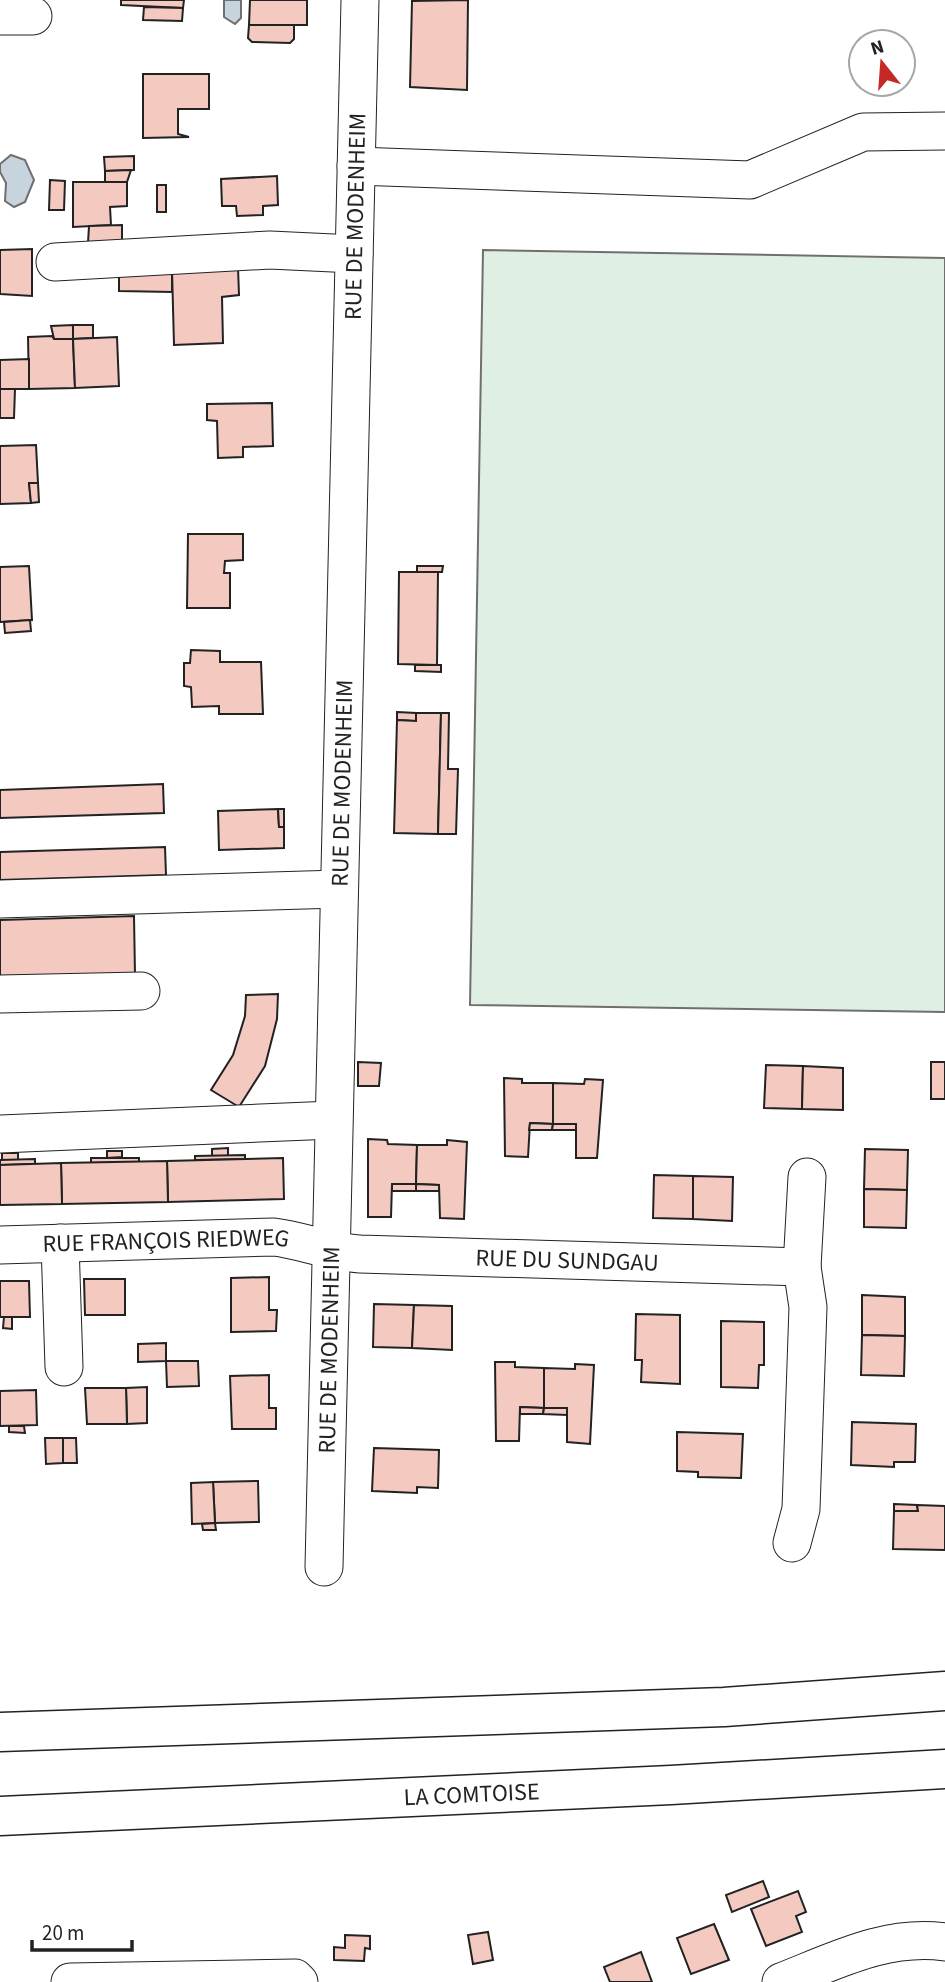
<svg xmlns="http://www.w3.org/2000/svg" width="945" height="1982" font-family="'Source Sans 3',sans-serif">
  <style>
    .green { fill: #e0efe3; stroke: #6f6f6f; stroke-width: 2 }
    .water { fill: #c7d3dd; stroke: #6f6f6f; stroke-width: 2 }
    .building { fill: #f3c9c0; stroke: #222; stroke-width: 2 }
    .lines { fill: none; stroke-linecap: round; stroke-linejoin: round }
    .minor-casing { stroke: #222; stroke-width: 39 }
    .highway-casing { stroke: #222; stroke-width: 41 }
    .minor { stroke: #fff; stroke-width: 37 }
    .highway { stroke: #fff; stroke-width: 38 }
    .labels { text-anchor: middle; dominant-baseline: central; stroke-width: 5; stroke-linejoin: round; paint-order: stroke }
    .street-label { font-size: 24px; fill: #222; stroke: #fff }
  </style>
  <rect width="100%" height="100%" fill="#fff"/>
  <path class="green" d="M483 250 945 258V1012L470 1005Z"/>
  <g class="water">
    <path d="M224 0H241V18L235 24 224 17Z"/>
    <path d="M11 155 25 160 34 180 25 202 14 207 5 201 6 183 0 172V164Z"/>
  </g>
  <g class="building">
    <path d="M121 0H184L183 8 121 5Z"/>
    <path d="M250 0H307V25H249Z"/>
    <path d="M468 0 467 90 410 87 412 1Z"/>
    <path d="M144 7 183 8 182 21 143 20Z"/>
    <path d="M249 25H294V39L290 43 252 42 248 38Z"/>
    <path d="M143 74H209V109H178V134L189 137 143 138Z"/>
    <path d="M134 156V170L105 171 104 157Z"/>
    <path d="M131 170 127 182 105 183V171Z"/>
    <path d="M277 176 278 205 263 206V215L237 216 236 206H222L221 179Z"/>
    <path d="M50 180 65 181 64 210H49Z"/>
    <path d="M73 182H127V206L110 207 111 225 73 227Z"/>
    <rect x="157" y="185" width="9" height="27"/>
    <path d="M122 225V242L88 243 89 226Z"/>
    <path d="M32 249V296L0 294V250Z"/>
    <path d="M238 267 239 295 222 297 223 343 174 345 172 270Z"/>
    <path d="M119 269 172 270V292L119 291Z"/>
    <path d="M73 325H93V338L73 339Z"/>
    <path d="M73 325V339H54L51 326Z"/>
    <path d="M52 336 54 339H73L75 388 29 389 28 337Z"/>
    <path d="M117 337 119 386 75 388 73 339Z"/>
    <path d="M29 359V389H0V360Z"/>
    <path d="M0 389H15L14 418H0Z"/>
    <path d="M272 403 273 446 243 447V457L218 458 217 421 207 420V404Z"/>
    <path d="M36 445 38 483H29L31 503 0 504V446Z"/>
    <path d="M29 483H38L39 502 31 503Z"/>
    <path d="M188 534H243V560L225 561 224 573H230V608H187Z"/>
    <path d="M29 566 32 620 0 622V567Z"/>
    <path d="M417 566H443L442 572H417Z"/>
    <path d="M399 572H438L437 665 398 664Z"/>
    <path d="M30 620 31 631 5 633 4 622Z"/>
    <path d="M191 650 220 651V662H261L263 714H219V706L192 707 191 687 184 686V663H190Z"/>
    <path d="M415 665H441V672L415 671Z"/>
    <path d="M397 712 416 713V721L397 720Z"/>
    <path d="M416 713H441L438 834 394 833 397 720 416 721Z"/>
    <path d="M441 713H449L448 769H458L456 834H438Z"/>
    <path d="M163 784 164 813 0 818V790Z"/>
    <path d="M278 809 279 827H284V848L219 850 218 811Z"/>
    <path d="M278 809H284V827H279Z"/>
    <path d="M165 847 166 875 0 880V852Z"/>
    <path d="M134 916 135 975 0 978V920Z"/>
    <path d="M278 994 277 1019 265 1066 239 1107 211 1090 233 1055 245 1016 246 995Z"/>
    <path d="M358 1062 381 1063 379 1086H358Z"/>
    <rect x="931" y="1062" width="14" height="37"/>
    <path d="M766 1065 803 1066 802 1109 764 1108Z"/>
    <path d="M803 1066 843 1068V1110L802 1109Z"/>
    <path d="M504 1078 522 1079V1083H553V1124L530 1123 528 1157 505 1156Z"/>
    <path d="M585 1079 603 1080 597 1158H576V1124H553V1083L584 1084Z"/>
    <path d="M530 1123 553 1124 552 1130H529Z"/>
    <path d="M553 1124H576V1130H552Z"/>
    <path d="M368 1139 387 1140 388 1144 417 1145 416 1184H392L391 1217H368Z"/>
    <path d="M447 1140 467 1142 464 1219 440 1218 439 1185 416 1184 417 1145H447Z"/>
    <path d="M228 1148V1156H212V1149Z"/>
    <path d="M865 1149 908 1150 907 1190 864 1189Z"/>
    <path d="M107 1151H122V1157L107 1158Z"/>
    <rect x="2" y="1153" width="16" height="7"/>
    <path d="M245 1155V1159L195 1160V1156Z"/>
    <path d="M91 1158H139V1162L91 1163Z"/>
    <path d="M283 1158 284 1199 168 1202 167 1161Z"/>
    <path d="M35 1159V1164L0 1165V1160Z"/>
    <path d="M167 1161 168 1202 62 1204 61 1163Z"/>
    <path d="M61 1163 62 1204 0 1205V1165Z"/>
    <path d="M654 1175 693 1176V1219L653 1218Z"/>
    <path d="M693 1176 733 1177 732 1221 693 1219Z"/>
    <rect x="392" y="1184" width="24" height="7"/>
    <path d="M416 1184 439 1185V1191H416Z"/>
    <path d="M864 1189 907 1190 906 1228 864 1227Z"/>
    <path d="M269 1277V1310H277L276 1331 231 1332V1278Z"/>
    <path d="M84 1279H125V1315H85Z"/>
    <path d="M0 1281H29L30 1317H0Z"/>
    <path d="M862 1295 905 1297V1336L862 1335Z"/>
    <path d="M374 1304 414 1305 412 1348 373 1347Z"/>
    <path d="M414 1305 452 1306V1350L412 1348Z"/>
    <path d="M636 1314 680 1315V1384L641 1382 642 1360H635Z"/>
    <path d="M4 1317H12V1329L3 1328Z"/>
    <path d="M721 1321 764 1322V1365H759L758 1388 721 1387Z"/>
    <path d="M862 1335 905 1336 904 1376 861 1375Z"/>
    <path d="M166 1343V1361L138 1362V1344Z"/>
    <path d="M166 1361H198L199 1386 167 1387Z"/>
    <path d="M495 1362H515V1367L544 1368V1408L520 1407 519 1441H496Z"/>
    <path d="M575 1364 594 1365 590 1444 567 1442V1408H544V1368L575 1369Z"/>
    <path d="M269 1375V1408H276V1429H232L230 1376Z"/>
    <path d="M147 1387V1423L127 1424 126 1388Z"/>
    <path d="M85 1388H126L127 1424H87Z"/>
    <path d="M36 1390 37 1425 0 1426V1391Z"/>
    <path d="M520 1407 544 1408 543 1414H520Z"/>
    <path d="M544 1408H567V1415L543 1414Z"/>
    <path d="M852 1422 916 1424 915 1462H894V1467L851 1465Z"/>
    <path d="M9 1426H24L25 1433 9 1432Z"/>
    <path d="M677 1432 743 1434 741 1478 698 1477V1472L677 1471Z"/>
    <path d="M45 1438H63V1463L46 1464Z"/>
    <path d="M63 1438H76L77 1463H63Z"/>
    <path d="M374 1448 439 1450 438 1488 417 1487V1493L372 1491Z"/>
    <path d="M258 1481 259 1522 215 1523 213 1482Z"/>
    <path d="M213 1482 215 1523 192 1524 191 1483Z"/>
    <path d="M894 1504 917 1505 918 1511H894Z"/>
    <path d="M917 1505 945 1506V1550L893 1549 894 1511H918Z"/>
    <path d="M215 1523 216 1530H203L202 1524Z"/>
    <path d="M763 1881 769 1897 732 1912 726 1895Z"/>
    <path d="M798 1891 806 1912 796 1916 802 1932 766 1946 751 1909Z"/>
    <path d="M714 1924 729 1960 691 1974 677 1938Z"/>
    <path d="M488 1932 493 1960 473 1964 468 1935Z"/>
    <path d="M345 1935 370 1936V1949L365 1948 364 1961 334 1960V1947L345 1948Z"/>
    <path d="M641 1952 652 1982H610L604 1967Z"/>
  </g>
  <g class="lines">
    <g class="minor-casing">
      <g id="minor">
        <path d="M0 16H33"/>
        <path d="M356 166 750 180 863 132 945 131"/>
        <path d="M55 262 270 250 354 254"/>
        <path d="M0 899 339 889"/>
        <path d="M0 994 141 991"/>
        <path d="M0 1134 333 1120"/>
        <path d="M60 1243 64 1367"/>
        <path id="s1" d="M0 1245 274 1237C304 1241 330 1252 360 1254L802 1267 807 1177"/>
        <path d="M792 1543 801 1509 808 1307 802 1267"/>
        <path id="s2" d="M324 1567 360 0"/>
        <path d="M70 1982 295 1978 299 1982"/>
        <path d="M781 1982C835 1961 886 1934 945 1942"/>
      </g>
    </g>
    <g class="highway-casing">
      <g id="highway">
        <path d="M0 1732 724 1707 945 1691"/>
        <path id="s3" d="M0 1816 671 1785 945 1769"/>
      </g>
    </g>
    <use href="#minor" class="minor"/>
    <use href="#highway" class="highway"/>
  </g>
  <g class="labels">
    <g class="street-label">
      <text stroke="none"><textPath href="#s2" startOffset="1351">RUE DE MODENHEIM</textPath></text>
      <text stroke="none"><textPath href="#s2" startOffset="784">RUE DE MODENHEIM</textPath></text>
      <text stroke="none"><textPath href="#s1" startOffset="166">RUE FRANÇOIS RIEDWEG</textPath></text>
      <text stroke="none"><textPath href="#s1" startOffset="569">RUE DU SUNDGAU</textPath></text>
      <text stroke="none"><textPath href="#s2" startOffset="217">RUE DE MODENHEIM</textPath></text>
      <text stroke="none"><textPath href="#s3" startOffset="472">LA COMTOISE</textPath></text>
    </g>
  </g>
  <g transform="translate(882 63) rotate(343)"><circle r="33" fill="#ffffff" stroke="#a7a7a7" stroke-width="2"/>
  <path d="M0-5L12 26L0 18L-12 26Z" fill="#c62828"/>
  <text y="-10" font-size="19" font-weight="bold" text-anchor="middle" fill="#222222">N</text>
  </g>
  <path d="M32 1940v10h100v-10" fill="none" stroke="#222222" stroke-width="3.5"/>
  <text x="42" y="1940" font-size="21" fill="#222222" stroke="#ffffff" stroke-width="5" paint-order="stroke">20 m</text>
</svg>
